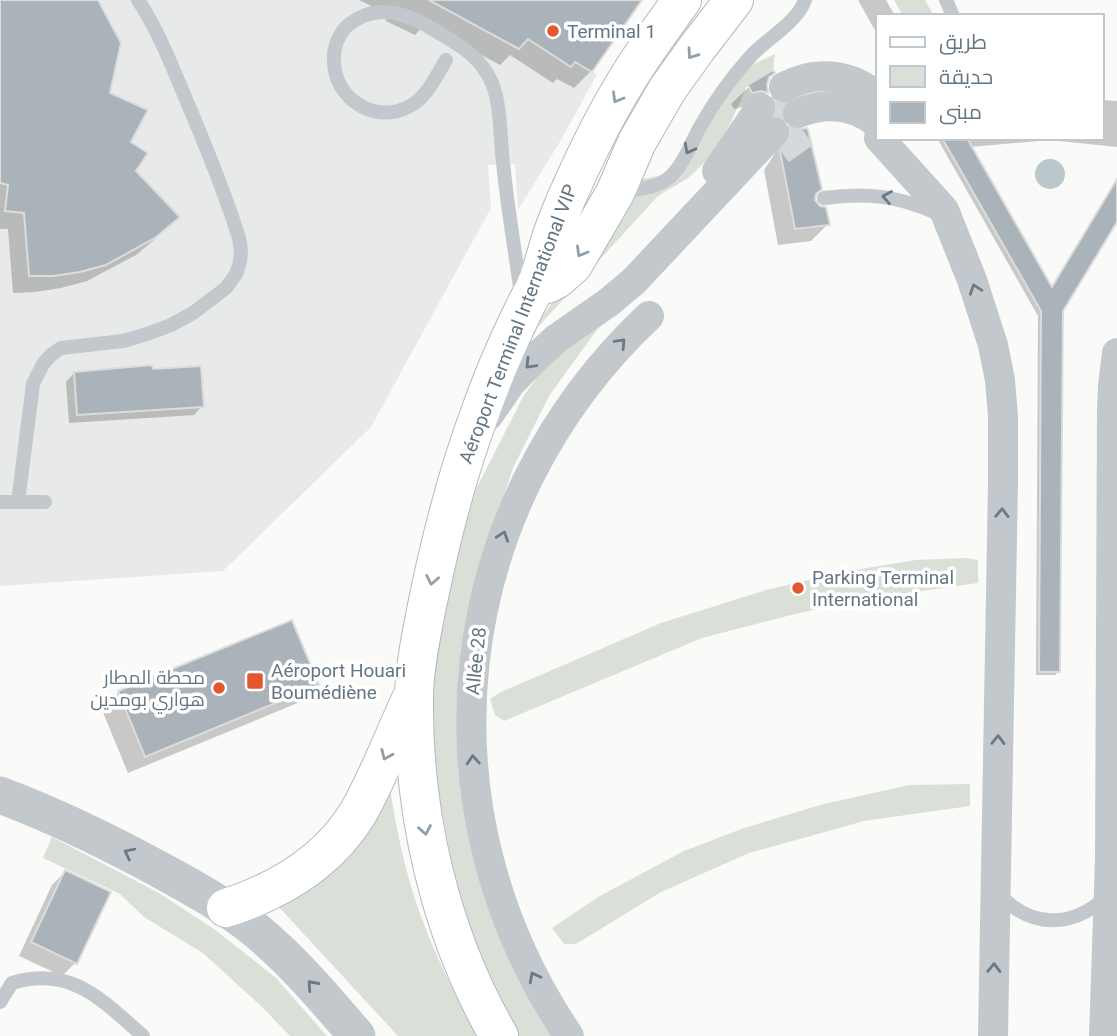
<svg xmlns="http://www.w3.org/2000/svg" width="1117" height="1036" font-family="Roboto,Cairo,sans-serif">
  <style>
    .built { fill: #e8e9e9 }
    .green { fill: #dadfd7 }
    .water { fill: #bbc7cb }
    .shadow { fill: #0003 }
    .building { fill: #aab3b9; stroke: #dcdcda; stroke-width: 2 }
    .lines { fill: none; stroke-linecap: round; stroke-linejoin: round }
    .minor-tunnel { stroke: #d5d9db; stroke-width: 30; stroke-dasharray: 30 15; stroke-linecap: butt }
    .secondary-casing { stroke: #b3babf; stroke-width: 40 }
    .service { stroke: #c3c8cc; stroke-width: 14 }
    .minor { stroke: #c3c8cc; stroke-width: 30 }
    .tertiary { stroke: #c3c8cc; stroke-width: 37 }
    .secondary { stroke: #fff; stroke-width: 38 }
    .oneway { stroke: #939fa8 }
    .oneway2 { stroke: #6a7a87 }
    .poi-dot { fill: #e4572e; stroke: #fff; stroke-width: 2.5 }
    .labels { text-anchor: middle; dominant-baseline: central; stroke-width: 7; stroke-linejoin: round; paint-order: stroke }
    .poi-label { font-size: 19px; fill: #657683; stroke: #fff; text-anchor: start }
    .street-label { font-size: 19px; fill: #657683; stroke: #fff }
  </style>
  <rect width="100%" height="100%" fill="#fafaf8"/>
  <path class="built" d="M0 0H643L593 72 597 74 561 140 518 210 515 164 488 165 491 208 371 427 223 571 0 586Z"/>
  <g class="green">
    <path d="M894 0H925L934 16H903Z"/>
    <path d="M775 54 773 70 747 86 730 124 711 156 688 178 658 196 515 352 584 261 638 180 663 175 681 164 741 70Z"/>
    <path d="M652 270 596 331 549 396 513 468 487 547 470 629 490 884 560 1036H519L499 998 463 913 453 869 437 785 432 741 433 688 436 650 467 507 524 395 549 361Z"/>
    <path d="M967 558 978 560V583L858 600 787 616 702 638 504 721 495 715 490 699 501 692 661 623 766 590 848 571 916 560Z"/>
    <path d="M970 784V806L864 821 749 853 661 892 576 944H564L552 928 598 897 684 851 744 828 824 804 909 785Z"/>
    <path d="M390 788C396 830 407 880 422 919 437 960 457 998 477 1036H398L266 893Z"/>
    <path d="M52 837 159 893 214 929 275 977 327 1036H290L263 1008 203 953 144 917 120 894 43 858Z"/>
  </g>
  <circle class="water" cx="1050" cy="174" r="15"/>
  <g class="shadow">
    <path d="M0 0H95L108 94 129 142 134 171 178 217 161 234 136 255 87 281 61 288 35 292 13 293 8 229H0Z"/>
    <path d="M359 0H640L591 71 574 88 557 79 553 83 510 55 500 65 425 24 415 35 386 21V13Z"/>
    <path d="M858 0H886L895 16H877V34Z"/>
    <path d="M772 72 768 77 766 92 749 109 742 107 734 109 731 104 749 87Z"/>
    <path d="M1101 100 1117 101V147L1050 140 970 147 1051 289 1117 180V218L1061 311 1059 671 1055 675H1036L1038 316 937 138H1101Z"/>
    <path d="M777 104 781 105 779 116 762 133 760 121Z"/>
    <path d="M791 131 814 195 813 200 828 224 811 241 778 245 764 170 774 155V147Z"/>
    <path d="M151 371 202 406 194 415 69 423 66 382 74 373Z"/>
    <path d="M317 685 300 702 128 773 102 710 119 692Z"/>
    <path d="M65 872 75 963 62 976 19 956 52 885Z"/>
  </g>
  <g class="building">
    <path d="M0 0H98L121 43 110 93 148 110 131 142 148 153 136 171 180 217 155 238 106 265 80 272 53 276H29L24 213 5 211 8 185 0 183Z"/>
    <path d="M429 0H642L592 72 575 62 571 67 528 39 519 49Z"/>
    <path d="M773 70 775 73 769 77 767 85 768 93 761 91 752 93 748 85Z"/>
    <path d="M791 128 795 130 807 128 808 130 822 189 816 194 815 200 820 206 826 207 830 225 795 229 780 151 791 137Z"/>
    <path d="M942 138H967L1052 287 1117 179V222L1063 311 1060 672H1039L1041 311Z"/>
    <path d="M152 365 153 369 201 366 204 407 77 415 74 372Z"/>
    <path d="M292 620 319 685 145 757 118 691Z"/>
    <path d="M65 870 111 892 77 964 31 942Z"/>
  </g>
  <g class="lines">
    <g class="minor-tunnel">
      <path d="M768 120 778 110 792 101"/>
      <path d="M780 150 808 130"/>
    </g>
    <g class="secondary-casing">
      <g id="secondary">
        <path d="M536 285 547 284 557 279 573 265 615 193 637 142 667 90 697 48 734 0"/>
        <path d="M226 908C279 891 328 862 358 813 378 778 393 738 410 701"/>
        <path d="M499 1036C440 934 412 812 414 694 415 664 422 631 428 601 441 538 457 474 480 413 492 378 507 344 523 311 527 302 532 294 536 286 542 271 546 254 551 238 557 221 564 203 572 186 592 141 615 96 643 55 656 36 669 18 682 0"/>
      </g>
    </g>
    <g class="service">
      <path d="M946 0 953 16"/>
      <path d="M446 60C436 76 427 97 410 106 377 125 335 100 334 62 333 50 337 38 345 28 375 0 408 13 439 33 461 46 481 57 492 83 501 105 500 137 503 162 507 206 515 250 521 294"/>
      <path d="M619 192C637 189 656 189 670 177 684 164 691 143 700 127 714 102 731 78 750 57 766 39 797 23 805 0"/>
      <path d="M824 198C865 192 899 196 936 213"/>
      <path d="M0 502H45"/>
      <path d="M18 502 33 384 43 364 51 355 61 348 123 341 147 334 171 325 193 313 226 288 236 274 240 262 241 250 239 238C224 190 205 144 185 97 171 64 158 30 138 0"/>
      <path d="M997 892C1030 929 1072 929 1107 896"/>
      <path d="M0 1002 12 983C71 965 102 1000 143 1036"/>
    </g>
    <g class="minor">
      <path d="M784 87C815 70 852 73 877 97"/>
      <path d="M798 113C826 102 853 104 877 123"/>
      <path d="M879 138 944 210 972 280 993 345 1000 380 1003 416V483L993 1036"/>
      <path d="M717 171 760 108"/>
      <path d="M488 416 510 384 532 361 556 339 609 302 634 281 774 132"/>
      <path d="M569 1036C413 806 447 506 649 316"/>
      <path d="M1104 1036 1110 859 1112 409 1113 386 1117 353"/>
    </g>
    <path class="tertiary" d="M0 795C56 816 111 843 164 872 197 890 229 908 258 932 295 963 326 1000 357 1036"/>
    <use href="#secondary" class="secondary"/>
  </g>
  <defs><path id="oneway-chevron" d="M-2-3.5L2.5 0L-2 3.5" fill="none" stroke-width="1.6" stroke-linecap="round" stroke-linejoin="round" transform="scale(1.75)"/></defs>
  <g class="oneway">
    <use href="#oneway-chevron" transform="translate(692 54) rotate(125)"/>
    <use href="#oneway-chevron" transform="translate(617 98) rotate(120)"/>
    <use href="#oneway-chevron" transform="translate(581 252) rotate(120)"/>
    <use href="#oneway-chevron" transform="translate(432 580) rotate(101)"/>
    <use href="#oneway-chevron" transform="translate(386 755) rotate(114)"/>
    <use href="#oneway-chevron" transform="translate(425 830) rotate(80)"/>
  </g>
  <g class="oneway2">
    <use href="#oneway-chevron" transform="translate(689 149) rotate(118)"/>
    <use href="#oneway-chevron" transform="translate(887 197) rotate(-170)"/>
    <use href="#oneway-chevron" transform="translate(975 289) rotate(-109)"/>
    <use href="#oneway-chevron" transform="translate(621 343) rotate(-47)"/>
    <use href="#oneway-chevron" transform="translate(530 364) rotate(134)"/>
    <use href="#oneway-chevron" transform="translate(1002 513) rotate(-89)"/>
    <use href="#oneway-chevron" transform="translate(503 536) rotate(-71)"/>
    <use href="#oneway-chevron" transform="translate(998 740) rotate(-89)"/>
    <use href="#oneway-chevron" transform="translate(473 760) rotate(-94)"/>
    <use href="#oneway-chevron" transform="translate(129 853) rotate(-153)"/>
    <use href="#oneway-chevron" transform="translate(994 968) rotate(-89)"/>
    <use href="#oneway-chevron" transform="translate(534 977) rotate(-118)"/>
    <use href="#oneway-chevron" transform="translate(312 985) rotate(-132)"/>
  </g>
  <g class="poi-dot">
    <circle cx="553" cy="31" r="7"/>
    <circle cx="798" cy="588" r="7"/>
    <rect x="246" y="672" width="18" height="18" rx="3.5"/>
    <circle cx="219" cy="688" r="7"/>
  </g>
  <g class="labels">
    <g class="poi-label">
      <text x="567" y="31">Terminal 1</text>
      <text x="812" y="577">Parking Terminal<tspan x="812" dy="22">International</tspan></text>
      <text x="271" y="670">Aéroport Houari<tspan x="271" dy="22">Boumédiène</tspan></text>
      <text x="205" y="677" text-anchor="end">محطة المطار<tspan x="205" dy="22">هواري بومدين</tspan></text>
    </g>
    <g class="street-label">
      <text transform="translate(518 324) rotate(-69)">Aéroport Terminal International VIP</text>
      <text transform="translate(476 661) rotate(-84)">Allée 28</text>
    </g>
  </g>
  <rect x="876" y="14" width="228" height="126" fill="#ffffff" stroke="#c1c8cd" stroke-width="2"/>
  <rect x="890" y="37" width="35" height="10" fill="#ffffff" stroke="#c1c8cd" stroke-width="2"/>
  <text x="939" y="49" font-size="21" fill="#657683">طريق</text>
  <rect x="890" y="66" width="35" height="21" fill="#dadfd7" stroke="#c1c8cd" stroke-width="2"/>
  <text x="939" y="84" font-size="21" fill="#657683">حديقة</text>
  <rect x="890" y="102" width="35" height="21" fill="#aab3b9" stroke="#c1c8cd" stroke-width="2"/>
  <text x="939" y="119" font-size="21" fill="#657683">مبنى</text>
</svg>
